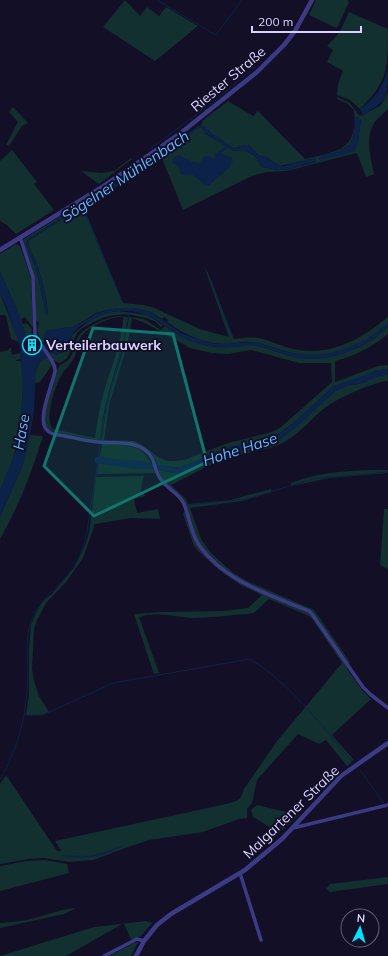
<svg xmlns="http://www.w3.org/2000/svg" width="388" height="956" viewBox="0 0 388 956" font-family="Mulish,sans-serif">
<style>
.green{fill:#12302f;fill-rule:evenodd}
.water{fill:#0c2248}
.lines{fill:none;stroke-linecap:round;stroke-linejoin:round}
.stream{stroke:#0c2248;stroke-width:1}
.river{stroke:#0c2248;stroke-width:7}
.minor{stroke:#3d3a85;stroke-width:3.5}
.tertiary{stroke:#3d3a85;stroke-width:4.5}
.marked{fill:#0f766e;fill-opacity:0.2;stroke:#0f766e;stroke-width:3;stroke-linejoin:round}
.labels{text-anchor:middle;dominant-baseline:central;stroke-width:4;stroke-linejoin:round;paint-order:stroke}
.street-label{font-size:14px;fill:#d9d4ff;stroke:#130f26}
.poi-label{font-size:14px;font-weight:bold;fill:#d9d4ff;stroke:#130f26;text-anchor:start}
.water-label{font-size:15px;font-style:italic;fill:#62b6ff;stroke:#130f26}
</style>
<rect width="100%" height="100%" fill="#130f26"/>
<g class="green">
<polygon points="125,0 140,16 147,7 159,16 166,7 198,26 155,61 103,27"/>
<polygon points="316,0 348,0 349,2 338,26 336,28 309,15"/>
<path d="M349,12L388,29C388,70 388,81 360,109L350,100L337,95L338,84L343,71L327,62L333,50L327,46L339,33Z"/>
<path d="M388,92V109C383,114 376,119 373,125C365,141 371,158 374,174L366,177L357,153L352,154L287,171L266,172L252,176L183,210L161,156L84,208L123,303L143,305L152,307L200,329L229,337L204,266L208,273L234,339C242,338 251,337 259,338C269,340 279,345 289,348C327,358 359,341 388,317V323C382,328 376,333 369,338C349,351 320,359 296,354C280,351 266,343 249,342C242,341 235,344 228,344C204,344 186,336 167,322L168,320L164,317L162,319L151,312L134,308L107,310L96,313L73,327L62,328L44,338L46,341L42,343L37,330L39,323L36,320L35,278L23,241L24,239L78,205L79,206L28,239L26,242L37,273L46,315H48C47,298 42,278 36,262C34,256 28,248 28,241L132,175L198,128H202L206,134L234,151L243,150L250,153L255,156L262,167L278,170H286L316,162L315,158L280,166L266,157L258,155L252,148L248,145H244L235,148C222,144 210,133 201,124L203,122L202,121L228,101L253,116L258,111L305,159C338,151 358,150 354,110L348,104L337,99V97L350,103L359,115L361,116L381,105ZM355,117L361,120L358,141L322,160L351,144L354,132Z"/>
<polygon points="13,107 28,123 22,126 9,146 6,145 18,122 9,112"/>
<polygon points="12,150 37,182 34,184 54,210 16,234 7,225 0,221 0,161"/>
<polygon points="131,158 132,159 99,184 81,171 102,173 114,171"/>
<polygon points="16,244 20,246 31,277 33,328 25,317 21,319 23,324 27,323 32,329 31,337 34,338 31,340 30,339 29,339 29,341 27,342 25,334 16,307 0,272 0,254"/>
<polygon points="0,293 19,342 11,339 6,316 4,315 0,315"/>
<path d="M119,311L148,315L163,325L161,327C158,325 157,322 154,321C133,312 110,312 90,324C86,326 82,328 79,331C70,340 74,359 59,363L53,360L49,355L54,352L62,353L70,342L72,335L90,320L105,313Z"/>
<path d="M117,316L128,317C123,344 115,369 108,395C104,410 101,425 100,441L51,431C48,429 46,427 45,424C42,414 52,377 58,368C61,363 67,363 70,358C75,350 74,340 81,333C91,324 104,319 117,316ZM117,317H123C122,345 110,369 103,395C99,409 97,424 95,438L53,429C44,419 55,386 61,376C64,370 70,365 74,358C78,351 77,339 84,333C93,325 105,320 117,317Z"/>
<path d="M129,317L144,319L161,330L165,326C185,340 205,349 230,347C238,347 246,345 254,345C268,347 281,355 295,357C328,363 364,350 388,327V334C372,347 355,356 335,361V382L378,366L388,365V369L375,371L366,376L334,386L297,420L282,432L274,437L219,451L182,467C173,469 166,465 157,465C152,441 120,443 101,441L109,397L122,355ZM132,318L145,323L190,348L212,353L228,354L251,350L299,363H331L332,382L281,427L272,432L228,443L184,460L176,461H167L158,457L142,445L134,441L104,440L109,405L128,342Z"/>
<path d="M9,348H11L12,355L20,353L21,359L16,360V361H21C24,375 23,390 22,404C20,436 15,461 0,490V352L9,350Z"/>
<path d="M47,356L52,365L40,382L35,383C34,370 37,363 47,356Z"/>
<path d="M388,374V381C376,381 336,399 326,407C314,416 305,428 292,437C275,450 258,450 238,455C214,461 192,475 171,485L186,499L188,504L230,500L271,489L272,492L242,501L190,508L201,539L211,553L232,572L247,581L314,610L350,662L347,669L363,691L371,699L332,735L354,760L347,766L326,740L319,744L298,734L257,780L252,803L247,809V818L239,819L203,832L149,840L134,845L93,860L69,862L44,858L28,859L0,864V784L6,775L57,851H61L55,841L226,804C238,801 240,801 244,789L277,741L342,663L313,620L309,616L269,599L254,613L248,614C229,615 210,618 192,618C173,617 158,611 139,617L159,673L154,674L134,614L163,612L223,611L248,608L262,595L239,584L219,570L198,551L194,546L183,514L186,508L162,480L158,469L172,473H180L222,455L272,443L294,429L335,391L349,385L359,384L376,377Z"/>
<path d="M30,435L43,436C32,472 19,506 0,539V517L23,464Z"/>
<path d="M102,444C130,446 145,442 155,473L97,474Z"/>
<path d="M388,470V473L330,478L291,486V483C321,471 355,470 388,470Z"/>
<polygon points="144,476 142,482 141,491 146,496 134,499 137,513 158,509 160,519 131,518 95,524 83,558 66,582 46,603 37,620 34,629 32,669 34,681 39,696 49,712 40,715 26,715 29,694 29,649 31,625 36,613 43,601 52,594 74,568 85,546 89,533 96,477"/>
<polygon points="384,509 388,509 388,569 380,565"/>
<polygon points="257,805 299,815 279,833 253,817 251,810"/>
<polygon points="45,860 67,864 69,873 0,891 0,866 26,861"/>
<polygon points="388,877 388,884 330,892 326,889 330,884"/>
<path d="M76,908L64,914L0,928V923C12,922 24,921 35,918C49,914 62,909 76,908Z"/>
<polygon points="146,921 152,923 141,936 131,940 124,923 66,956 0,956 94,927"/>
<polygon points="138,942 131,956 109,956 134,943"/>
</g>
<g class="water">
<path d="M388,67C388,98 388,100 363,115L360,109C378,95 382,90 388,67Z"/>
<polygon points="355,117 358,117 361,120 358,141 355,151 322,160 319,160 319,158 321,156 337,152 350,145 354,132"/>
<path d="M199,125H202L213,134L232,147L237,148L244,145H248L252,148L258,155L266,157L278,165L284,166L313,158H316L317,161L286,170H278L262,167L255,156L250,153L243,150L234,151L227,148L222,152L224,155L231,157L233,160C228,173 217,176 209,186L205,185L193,175H185L181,174L178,166L172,162L174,157L179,155L193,162L200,163L204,156H209L214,159L215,154L226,147L204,132L202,128H198L132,175L28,241C28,248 34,256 36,262C42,279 47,298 48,315H46L37,273L26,245L28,239L131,173Z"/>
<path d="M0,272C9,291 18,311 25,331C26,337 25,345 31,349L35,348L46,341L43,335L47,330L73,327L96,314L107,310L116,308H134L151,312L181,333L203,341L217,344L256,342L287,352L308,355L327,354L347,348L369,338L388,323V327C363,350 327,364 293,357C280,354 269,347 256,346C247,345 240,347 232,347C217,348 203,346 190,341C175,334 163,323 149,316C141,312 128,310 119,311C107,311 78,324 72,335C71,337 71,339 71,341C68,347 62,354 56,355L53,353L41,361L36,368L34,411L28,447L23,464L0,517V490L18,446L20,430L23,389L20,353L21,350L7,308L0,293Z"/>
<polygon points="383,369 388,369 388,374 376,377 364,383 349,385 335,391 294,429 279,440 272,443 222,455 180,473 172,473 158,469 134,469 131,468 125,464 127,460 134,460 150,463 154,465 162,465 177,469 229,447 274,437 282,432 297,420 334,386"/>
<path d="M126,845C101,856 90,860 63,856L61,855L90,856Z"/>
</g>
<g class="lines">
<g class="stream">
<polyline points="157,0 216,35 242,0"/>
<polyline points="358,118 362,113"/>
<polyline points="150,149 213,102 256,66"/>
<polyline points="83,209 122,301"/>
<polyline points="211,281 232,336"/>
<path d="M100,441C106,397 123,356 129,312"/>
<polyline points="189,505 247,499 312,479 388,472"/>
<path d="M24,715H43L113,683L250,659C291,684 321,725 352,761"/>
<polyline points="360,770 384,804"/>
<path d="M0,779C19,748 27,712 28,675C28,660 26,644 29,629C35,601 58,590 73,568C87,547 87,529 91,505C94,485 98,465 100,445"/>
</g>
<polyline class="river" points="98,460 133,465"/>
<g class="minor">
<path d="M20,237L33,277L35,334C39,345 56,361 55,371C53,383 37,418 46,429C50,435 58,435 65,436C76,438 87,441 98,442C113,444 131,440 145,450C157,459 153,471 162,481C168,489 178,493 183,502C190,516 190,532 199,545C224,581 270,595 309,611L312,614L363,687L370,694L388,708"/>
<polyline points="293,828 388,805"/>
<polyline points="240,873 261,940"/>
<polyline points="104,956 137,939 144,941"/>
</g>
<g class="tertiary">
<polyline points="0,250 99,189 149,155 182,132 257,72 284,45 295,31 312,0"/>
<polyline points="136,956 144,941 157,925 171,914 245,870 282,839 341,776 388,743"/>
</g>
</g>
<path class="marked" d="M93,328L173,334L207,462L94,516L44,466Z"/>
<defs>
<g id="building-ring" transform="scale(1)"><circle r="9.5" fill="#130f26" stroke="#00e5ff" stroke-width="1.5"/><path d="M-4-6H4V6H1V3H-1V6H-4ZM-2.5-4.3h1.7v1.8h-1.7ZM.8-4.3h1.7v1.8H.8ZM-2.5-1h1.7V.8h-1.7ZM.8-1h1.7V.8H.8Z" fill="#00e5ff"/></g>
</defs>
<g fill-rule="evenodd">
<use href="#building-ring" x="32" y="345"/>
</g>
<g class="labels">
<g class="street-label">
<text transform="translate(228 79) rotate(-40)">Riester Straße</text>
<text transform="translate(291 812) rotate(-44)">Malgartener Straße</text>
</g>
<g class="poi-label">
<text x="46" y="345">Verteilerbauwerk</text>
</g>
<g class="water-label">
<text transform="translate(125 176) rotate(-34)">Sögelner Mühlenbach</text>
<text transform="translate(21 432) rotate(-80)">Hase</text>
<text transform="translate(240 449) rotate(-18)">Hohe Hase</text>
</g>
</g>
<g transform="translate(360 928) rotate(5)"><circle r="19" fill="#130f26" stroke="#625e7d"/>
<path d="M0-3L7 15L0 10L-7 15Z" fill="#00e5ff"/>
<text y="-6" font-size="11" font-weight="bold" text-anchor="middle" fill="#d9d4ff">N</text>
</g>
<path d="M252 26v6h109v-6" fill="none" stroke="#d9d4ff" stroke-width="2"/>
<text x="258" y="26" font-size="12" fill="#d9d4ff" stroke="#130f26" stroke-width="3" paint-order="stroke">200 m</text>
</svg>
